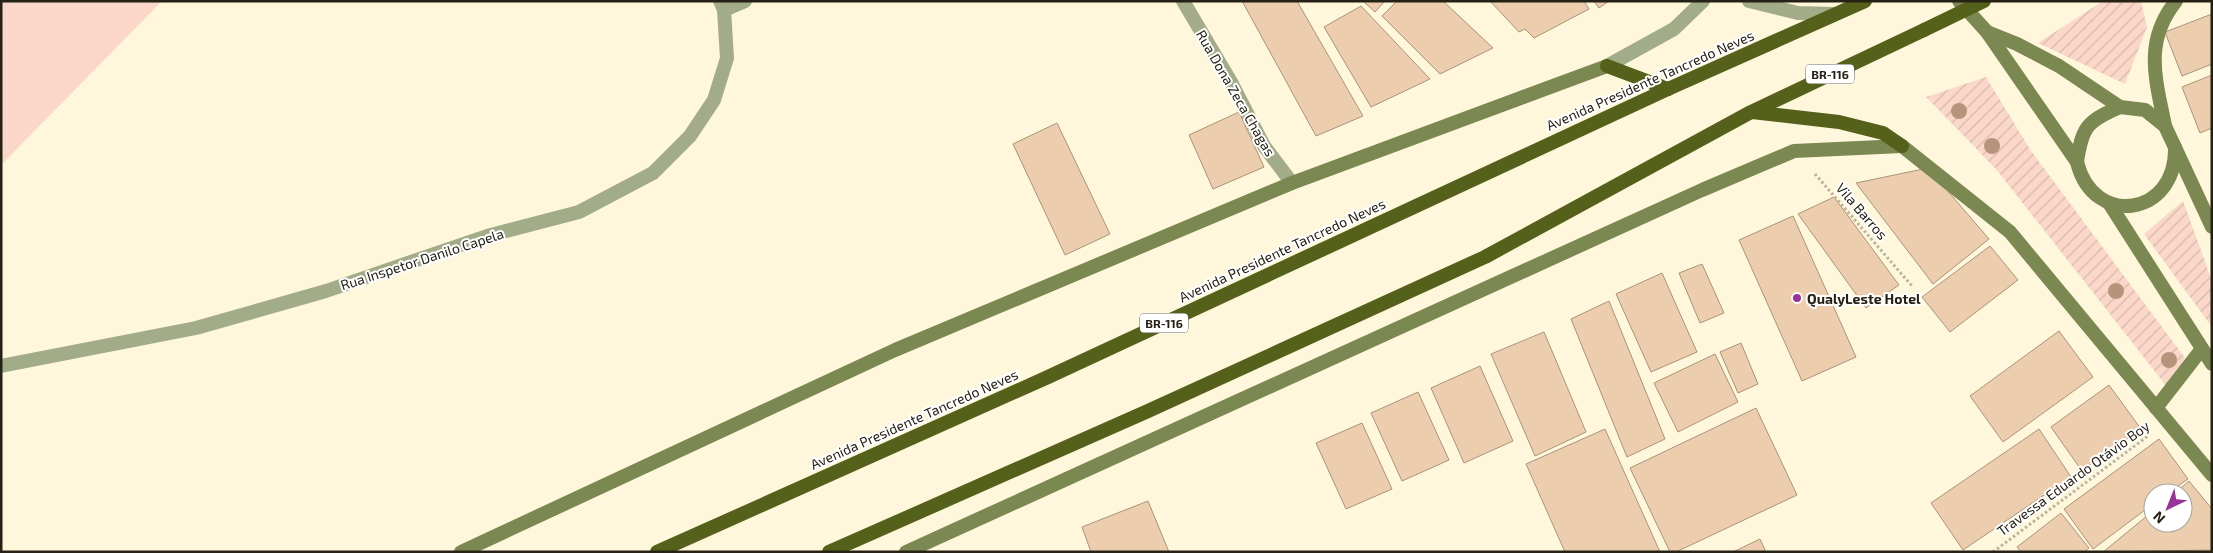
<svg xmlns="http://www.w3.org/2000/svg" width="2213" height="553" viewBox="0 0 2213 553" font-family="'Exo 2',sans-serif">
<style>
.garden{fill:url(#garden-furrows)}
.pitch{fill:#fad7c9}
.building{fill:#ecceae;stroke:#ab937b}
.lines{fill:none;stroke-linecap:round;stroke-linejoin:round}
.path{stroke:#bab39d;stroke-width:3;stroke-dasharray:2.5 2.5;stroke-linecap:butt}
.minor{stroke:#a3ac88;stroke-width:14}
.secondary{stroke:#7c8851;stroke-width:14}
.trunk{stroke:#55611a;stroke-width:14}
.trunk-bridge{stroke:#55611a;stroke-width:14}
.tree{fill:#b6947b}
.poi-dot{fill:#983398;stroke:#fff;stroke-width:2}
.labels{text-anchor:middle;dominant-baseline:central;stroke-width:4;stroke-linejoin:round;paint-order:stroke}
.shield{fill:#fff;stroke:#66645b;stroke-width:1}
.shield-label{font-size:12px;font-weight:bold;fill:#252115}
.street-label{font-size:14px;fill:#252115;stroke:#fff}
.poi-label{font-size:14px;font-weight:bold;fill:#252115;stroke:#fff;text-anchor:start}
</style>
<defs>
<pattern id="garden-furrows" width="10" height="10" patternUnits="userSpaceOnUse" patternTransform="scale(1.25)"><rect width="10" height="10" fill="#fad7c9"/><path d="M-1 1l2-2M0 10L10 0M9 11l2-2" fill="none" stroke="#d6b8ac"/></pattern>
</defs>
<rect width="100%" height="100%" fill="#fff7dc"/>
<g class="garden">
<polygon points="2103,1 2141,1 2147,27 2125,84 2038,43"/>
<polygon points="1986,77 2031,151 2185,358 2168,388 1996,169 1926,97"/>
<polygon points="2183,201 2212,281 2212,327 2144,234"/>
</g>
<polygon class="pitch" points="1,1 162,1 1,165"/>
<g class="building">
<polygon points="1242,1 1297,1 1363,116 1316,136"/>
<polygon points="1363,1 1385,1 1375,12"/>
<polygon points="1397,1 1443,1 1493,48 1440,74 1382,16"/>
<polygon points="1490,1 1584,1 1589,9 1534,38 1525,29 1519,32"/>
<polygon points="1594,1 1609,1 1599,8"/>
<polygon points="1361,6 1430,79 1371,107 1324,27"/>
<polygon points="2212,14 2212,64 2182,76 2165,32"/>
<polygon points="2212,75 2212,128 2200,133 2182,87"/>
<polygon points="1239,112 1264,167 1213,189 1189,135"/>
<polygon points="1057,123 1110,234 1065,255 1013,144"/>
<polygon points="1928,168 1989,239 1933,284 1856,183"/>
<polygon points="1834,197 1899,285 1866,308 1798,214"/>
<polygon points="1793,216 1856,357 1802,381 1739,240"/>
<polygon points="1990,246 2018,280 1950,332 1922,297"/>
<polygon points="1702,264 1724,313 1700,323 1679,273"/>
<polygon points="1662,273 1697,352 1651,372 1616,294"/>
<polygon points="1609,301 1665,439 1627,457 1571,319"/>
<polygon points="2059,331 2093,377 2003,442 1970,396"/>
<polygon points="1544,332 1586,432 1535,456 1491,354"/>
<polygon points="1741,343 1758,384 1738,393 1720,352"/>
<polygon points="1715,354 1738,402 1678,432 1654,383"/>
<polygon points="1480,366 1513,441 1464,463 1431,388"/>
<polygon points="2109,385 2141,429 2082,471 2051,427"/>
<polygon points="1418,392 1449,460 1402,481 1371,413"/>
<polygon points="1756,408 1797,495 1676,552 1670,552 1630,468"/>
<polygon points="1362,423 1392,489 1346,509 1316,443"/>
<polygon points="1605,429 1660,552 1565,552 1526,464"/>
<polygon points="2039,429 2071,477 1963,550 1931,503"/>
<polygon points="2159,439 2188,479 2168,493 2153,493 2153,504 2093,549 2064,509"/>
<polygon points="2189,481 2212,509 2212,550 2103,552 2153,511 2153,523 2183,523 2183,493 2175,493"/>
<polygon points="1148,501 1169,552 1091,552 1082,527"/>
<polygon points="2061,513 2089,548 2084,552 2021,552 2017,547"/>
<polygon points="1760,539 1766,552 1733,552"/>
</g>
<g class="lines">
<g class="path">
<polyline points="1815,174 1912,286"/>
<polyline points="1993,552 2148,436"/>
</g>
<g class="minor">
<polyline points="1183,1 1231,82 1264,146 1292,183"/>
<polyline points="1749,1 1798,13 1833,14"/>
<polyline points="724,10 745,1"/>
<polyline points="1607,66 1674,29 1703,1"/>
<polyline points="1,366 196,328 326,291 487,236 579,212 653,173 690,136 714,100 727,58 724,10 720,1"/>
</g>
<g class="secondary">
<path d="M1959,1L1987,32L2077,162C2093,228 2177,217 2175,147"/>
<polyline points="1987,32 2017,44 2059,66 2120,107 2145,110 2165,126 2212,227"/>
<path d="M2165,126C2156,80 2143,42 2176,1"/>
<path d="M2077,162C2082,127 2087,121 2120,107"/>
<polyline points="2109,203 2212,364"/>
<polyline points="2156,408 2201,350"/>
<polyline points="461,552 895,350 1292,183 1607,66"/>
<polyline points="906,552 1702,190 1794,151 1902,146 2010,232 2212,475"/>
</g>
<g class="trunk">
<polyline points="1607,66 1668,89"/>
<polyline points="1752,112 1839,122 1883,133 1902,146"/>
<polyline points="657,552 1048,377 1668,89 1865,1"/>
<polyline points="829,552 1148,411 1485,257 1751,112 1924,30"/>
</g>
<polyline class="trunk-bridge" points="1924,30 1984,1"/>
</g>
<g class="tree">
<circle cx="1959" cy="111" r="8"/>
<circle cx="1992" cy="146" r="8"/>
<circle cx="2116" cy="291" r="8"/>
<circle cx="2169" cy="360" r="8"/>
</g>
<circle class="poi-dot" cx="1797" cy="298" r="5"/>
<g class="labels">
<g class="shield">
<rect x="1806" y="64.5" width="48" height="19" rx="4"/>
<rect x="1140" y="313.5" width="48" height="19" rx="4"/>
</g>
<g class="shield-label">
<text x="1830" y="74">BR-116</text>
<text x="1164" y="323">BR-116</text>
</g>
<g class="street-label">
<text transform="translate(1650 80) rotate(-24)">Avenida Presidente Tancredo Neves</text>
<text transform="translate(1236 93) rotate(60)">Rua Dona Zeca Chagas</text>
<text transform="translate(1862 211) rotate(49)">Vila Barros</text>
<text transform="translate(1282 250) rotate(-25)">Avenida Presidente Tancredo Neves</text>
<text transform="translate(422 259) rotate(-18)">Rua Inspetor Danilo Capela</text>
<text transform="translate(914 419) rotate(-24)">Avenida Presidente Tancredo Neves</text>
<text transform="translate(2073 478) rotate(-36)">Travessa Eduardo Otávio Boy</text>
</g>
<g class="poi-label">
<text x="1807" y="298">QualyLeste Hotel</text>
</g>
</g>
<rect width="2213" height="553" fill="none" stroke="#252115" stroke-width="5"/>
<g transform="translate(2168 508) rotate(223)"><circle r="24" fill="#ffffff" stroke="#a8a6a1"/>
<path d="M0-4L9 19L0 12L-9 19Z" fill="#983398"/>
<text y="-8" font-size="14" font-weight="bold" text-anchor="middle" fill="#252115">N</text>
</g>
</svg>
